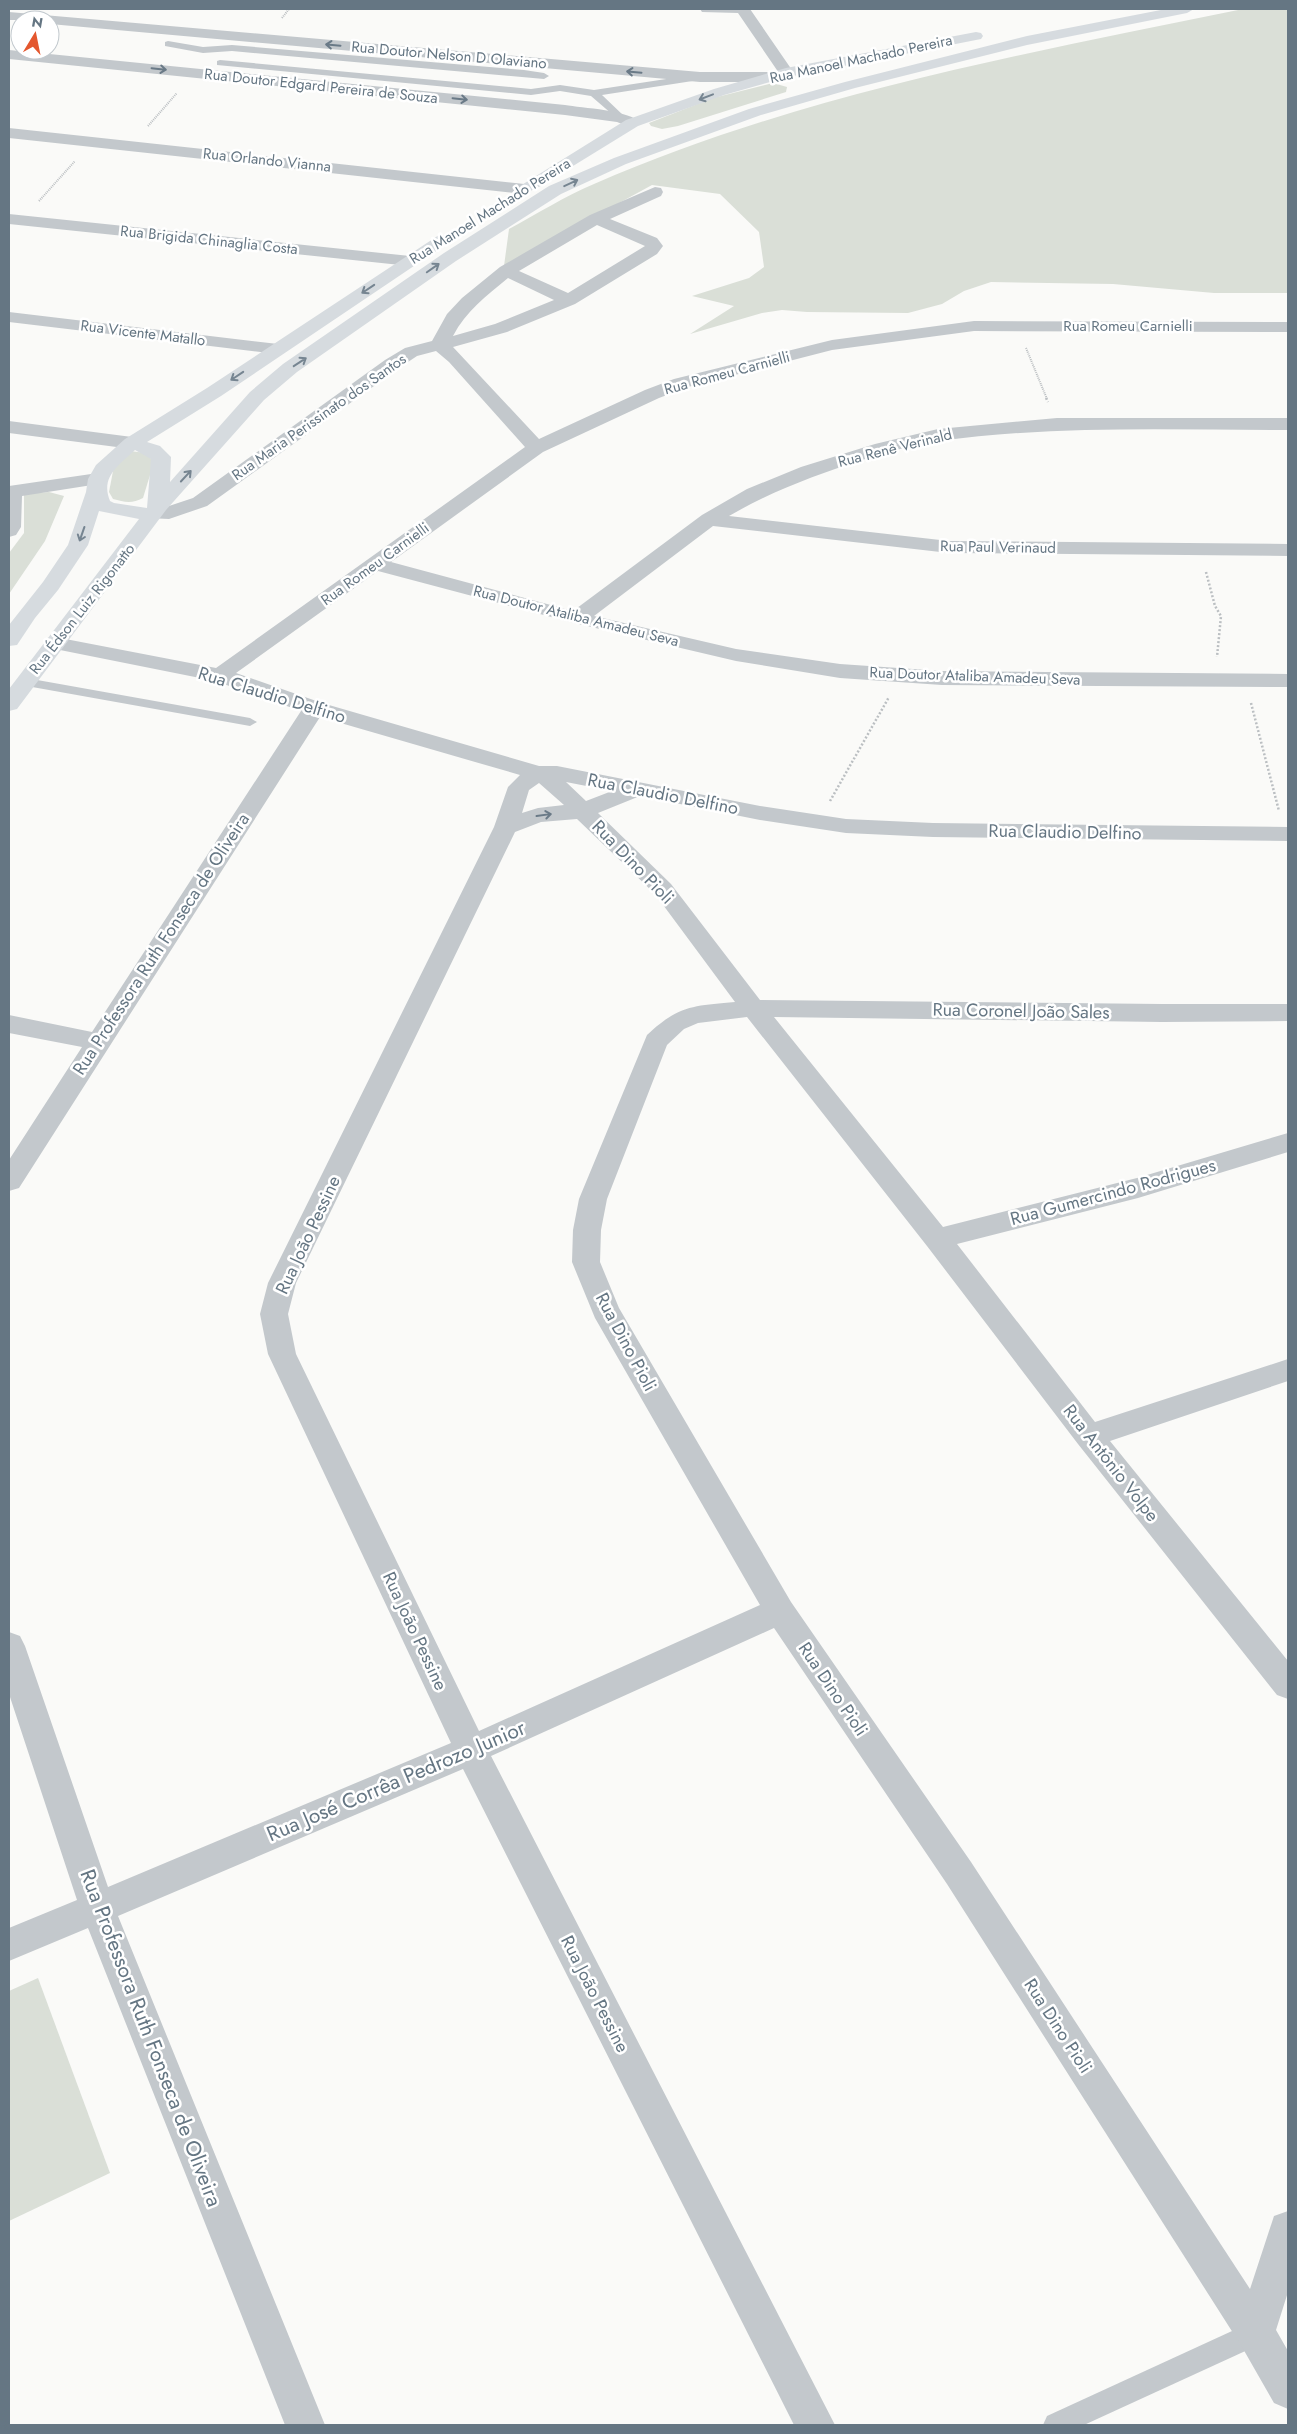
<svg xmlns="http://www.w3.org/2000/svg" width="1297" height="2434" viewBox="0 0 1297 2434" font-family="Jost,sans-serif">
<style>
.green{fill:#dadfd7}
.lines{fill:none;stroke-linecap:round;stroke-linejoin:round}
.path-far1{stroke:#bbbfc2;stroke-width:2;stroke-dasharray:1 1;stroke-linecap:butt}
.path{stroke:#bbbfc2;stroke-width:2.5;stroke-dasharray:2 2;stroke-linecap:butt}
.service{fill:#c3c8cc;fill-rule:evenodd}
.minor{fill:#c3c8cc;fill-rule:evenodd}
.primary{fill:#d6dbdf;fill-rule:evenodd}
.oneway{stroke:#6a7a87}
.oneway2{stroke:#768591}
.labels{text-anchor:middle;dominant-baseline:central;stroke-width:5;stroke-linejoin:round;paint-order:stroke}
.far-street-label{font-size:15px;fill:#657683;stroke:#fff}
.street-label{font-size:18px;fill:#657683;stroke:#fff}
.near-street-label{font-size:21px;fill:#657683;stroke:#fff}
</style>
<rect width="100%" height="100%" fill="#fafaf8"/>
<g class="green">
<path d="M1243,9H1288V293H1214L1113,284L991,282L964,291L942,304L908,313L807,312L782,310L762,313L690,334L734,306L692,296L749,278L764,267L759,232L720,194L652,185L504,266L509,229C537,214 565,196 594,184C800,94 1024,54 1243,9Z"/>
<polygon points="773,83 787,87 786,92 678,126 662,129 651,126 649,123 713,98"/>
<path d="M130,451L146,453L154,462L143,498C132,504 124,502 113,499L109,492L114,466Z"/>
<polygon points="49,492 64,496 45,541 9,594 9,553 24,533 24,494"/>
<polygon points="38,1978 110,2173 9,2221 9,1991"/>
</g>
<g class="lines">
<g class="path-far1">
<polyline points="282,18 289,9"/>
<polyline points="148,126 177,93"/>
<polyline points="39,201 75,161"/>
<polyline points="1026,348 1047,399"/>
</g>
<g class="path">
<polyline points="1046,398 1048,402"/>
<polyline points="1206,572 1215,606 1221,616 1217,657"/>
<polyline points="1251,703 1279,811"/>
<polyline points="830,801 889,697"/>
</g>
<g class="service">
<polygon points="168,41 203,47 232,45 524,70 544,73 549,76 544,79 232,51 203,53 165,46 165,42"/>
<polygon points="220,60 531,89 560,85 594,90 699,74 704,77 699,80 602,95 624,116 625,118 620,121 591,96 560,91 531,95 217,65 217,61"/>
<polygon points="26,678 250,718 257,722 250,726 21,685 19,682"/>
<polygon points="1256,2320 1265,2324 1269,2333 1265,2342 1084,2425 1043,2425 1047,2416"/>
</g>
<g class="minor">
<polygon points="700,9 750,9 794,73 791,76 781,76 738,13 702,12"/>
<polygon points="9,12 700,72 770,72 778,77 770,82 700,82 50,24 50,20 9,20"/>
<path d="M9,50L565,105C581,108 631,110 640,123L632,128L617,122L565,115L9,59Z"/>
<polygon points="9,128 524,184 530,185 532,189 530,193 524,194 9,138"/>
<path d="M655,187L661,188L663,192L661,196L610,219L657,238L663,246L657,254L575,304L507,332L453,347L539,439L645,390L674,379L832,340L974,321L1288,322V332L974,331L832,350L688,387L659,398L543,452L391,562L573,611L702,515L747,489L801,467L875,444L938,429L1057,418H1288V430C1172,430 1055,425 939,441C913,444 887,453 862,460C816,475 772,491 729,516L949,541L1288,544V556L949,553L713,526L594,616L736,649L840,664L942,671L1288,674V687L942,685L840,678L736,661L570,622L378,571L236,673L322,703L539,766H557L760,806L846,819L933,823L1288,827V841L933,837L846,833L760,820L640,796L598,813L671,884L760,1000L1162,1004H1288V1021L1162,1022L774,1017L943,1227L1137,1178L1288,1133V1152L1138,1198L957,1244L1095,1422L1288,1359V1381L1110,1441L1288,1661V1699L1277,1695L1078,1444L927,1246L747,1017L698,1023L684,1029L667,1045L607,1199L601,1230L600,1262L619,1308L791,1602L971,1862L1250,2289L1274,2216L1288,2211V2292L1276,2330L1288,2351V2409L1274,2403L1242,2347L947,1884L774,1628L491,1756L835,2425H794L463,1769L118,1916L325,2425H285L88,1928L9,1961V1928L77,1900L9,1694V1632L20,1636L25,1646L108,1887L451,1743L268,1354L260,1314L268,1283L494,827L508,787L520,775L320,717L19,1188L9,1191V1160L82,1047L9,1033V1015L92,1032L301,711L215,681L55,649L47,648L44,643L47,638L55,637L216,668L525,447L449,362L436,351L417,356L399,368L207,506L169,519L148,518L145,514L148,510L166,507L193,498L385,360L405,348L432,341L447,314L462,298L500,267L590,215ZM597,225L645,246L568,293L519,271ZM508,278L554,300L495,324L453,336C466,311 486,296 508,278ZM566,782L612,791L586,801ZM539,783L564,805L538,808L522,813L529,790ZM577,819L655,894L735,1002C693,1006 679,1005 647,1035L579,1199L573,1230L572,1262L595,1318L760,1605L479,1731L296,1354L288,1314L296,1283L515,832L541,822Z"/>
<polygon points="9,214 410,256 416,257 419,261 416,265 410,266 9,224"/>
<polygon points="9,312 278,344 284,345 287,349 284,353 278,354 9,322"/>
<polygon points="9,421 132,437 139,439 142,443 139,447 132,449 9,433"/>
<polygon points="98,473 105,475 108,479 105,483 22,496 21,527 16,535 9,537 9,486"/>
</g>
<g class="primary">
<path d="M1166,9H1194L1187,13L1027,45L855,88L761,115L626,164L561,194L456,261L297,372L264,400L166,510L17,709L9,711V689L139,519L99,511L88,545L58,590L35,618L17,645L9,646V625L43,582L68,545L86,492L88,479L96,465L125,439L207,388L439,235H451L454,239L221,396L147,442L160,446L171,457L170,482L250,392L283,364L444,253L549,186L614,158L749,109L845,82L1027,36ZM135,450L151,459L147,508L114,503L110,501C100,477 119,465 135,450Z"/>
<polygon points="976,32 981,33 983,36 981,39 788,77 724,95 638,126 534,190 522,190 520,186 626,120 714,89 786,68"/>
</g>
</g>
<defs><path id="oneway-shaft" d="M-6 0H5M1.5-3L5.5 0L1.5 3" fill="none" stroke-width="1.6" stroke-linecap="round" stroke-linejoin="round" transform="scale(1.25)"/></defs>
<g class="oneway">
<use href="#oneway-shaft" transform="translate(333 45) rotate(-175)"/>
<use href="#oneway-shaft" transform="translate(159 69) rotate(6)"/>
<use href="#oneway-shaft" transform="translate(634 72) rotate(-175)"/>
<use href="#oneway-shaft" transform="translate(460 99) rotate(6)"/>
<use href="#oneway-shaft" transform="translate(544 815) rotate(-8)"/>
</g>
<g class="oneway2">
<use href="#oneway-shaft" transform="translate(706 97) rotate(159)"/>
<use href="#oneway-shaft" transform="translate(571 183) rotate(-25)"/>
<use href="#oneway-shaft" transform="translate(433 268) rotate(-35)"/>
<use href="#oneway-shaft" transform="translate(368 289) rotate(146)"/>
<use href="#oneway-shaft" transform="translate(300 362) rotate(-33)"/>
<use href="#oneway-shaft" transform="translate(237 376) rotate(146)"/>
<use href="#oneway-shaft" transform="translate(186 476) rotate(-47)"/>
<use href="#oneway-shaft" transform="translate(82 534) rotate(109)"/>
</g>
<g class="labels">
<g class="far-street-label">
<text transform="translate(449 55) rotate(5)">Rua Doutor Nelson D Olaviano</text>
<text transform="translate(861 59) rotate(-12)">Rua Manoel Machado Pereira</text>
<text transform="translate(321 86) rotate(6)">Rua Doutor Edgard Pereira de Souza</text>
<text transform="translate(267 160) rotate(6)">Rua Orlando Vianna</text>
<text transform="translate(490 211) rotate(-32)">Rua Manoel Machado Pereira</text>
<text transform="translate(209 240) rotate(6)">Rua Brigida Chinaglia Costa</text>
<text x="1128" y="326">Rua Romeu Carnielli</text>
<text transform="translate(143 333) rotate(7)">Rua Vicente Matallo</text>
<text transform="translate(727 373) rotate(-15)">Rua Romeu Carnielli</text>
<text transform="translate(319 417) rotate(-35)">Rua Maria Perissinato dos Santos</text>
<text transform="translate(895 448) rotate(-14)">Rua Renê Verinald</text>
<text transform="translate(998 547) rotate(1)">Rua Paul Verinaud</text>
<text transform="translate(375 564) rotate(-36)">Rua Romeu Carnielli</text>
<text transform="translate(82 609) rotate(-52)">Rua Édson Luiz Rigonatto</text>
<text transform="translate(576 616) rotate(14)">Rua Doutor Ataliba Amadeu Seva</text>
<text transform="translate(975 676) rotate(2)">Rua Doutor Ataliba Amadeu Seva</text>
</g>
<g class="street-label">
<text transform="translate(272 695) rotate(17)">Rua Claudio Delfino</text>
<text transform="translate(663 794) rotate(11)">Rua Claudio Delfino</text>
<text transform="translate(1065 832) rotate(1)">Rua Claudio Delfino</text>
<text transform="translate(633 862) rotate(46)">Rua Dino Pioli</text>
<text transform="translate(161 944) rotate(-57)">Rua Professora Ruth Fonseca de Oliveira</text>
<text transform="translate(1021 1011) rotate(1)">Rua Coronel João Sales</text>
<text transform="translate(1113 1192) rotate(-15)">Rua Gumercindo Rodrigues</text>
<text transform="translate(308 1235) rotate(-65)">Rua João Pessine</text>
<text transform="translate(626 1342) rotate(62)">Rua Dino Pioli</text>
<text transform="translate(1111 1463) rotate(52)">Rua Antônio Volpe</text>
<text transform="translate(415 1631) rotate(65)">Rua João Pessine</text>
<text transform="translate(833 1689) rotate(56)">Rua Dino Pioli</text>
<text transform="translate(595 1994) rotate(63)">Rua João Pessine</text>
<text transform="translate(1058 2026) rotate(57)">Rua Dino Pioli</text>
</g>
<g class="near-street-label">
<text transform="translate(396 1781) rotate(-23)">Rua José Corrêa Pedrozo Junior</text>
<text transform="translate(151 2038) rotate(69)">Rua Professora Ruth Fonseca de Oliveira</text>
</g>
</g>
<rect width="1297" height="2434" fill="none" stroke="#657683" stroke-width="20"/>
<g transform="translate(35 35) rotate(10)"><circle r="24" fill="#ffffff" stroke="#c1c8cd"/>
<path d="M0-4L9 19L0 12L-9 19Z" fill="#e4572e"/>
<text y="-8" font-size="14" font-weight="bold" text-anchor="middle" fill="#657683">N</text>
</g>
</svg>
